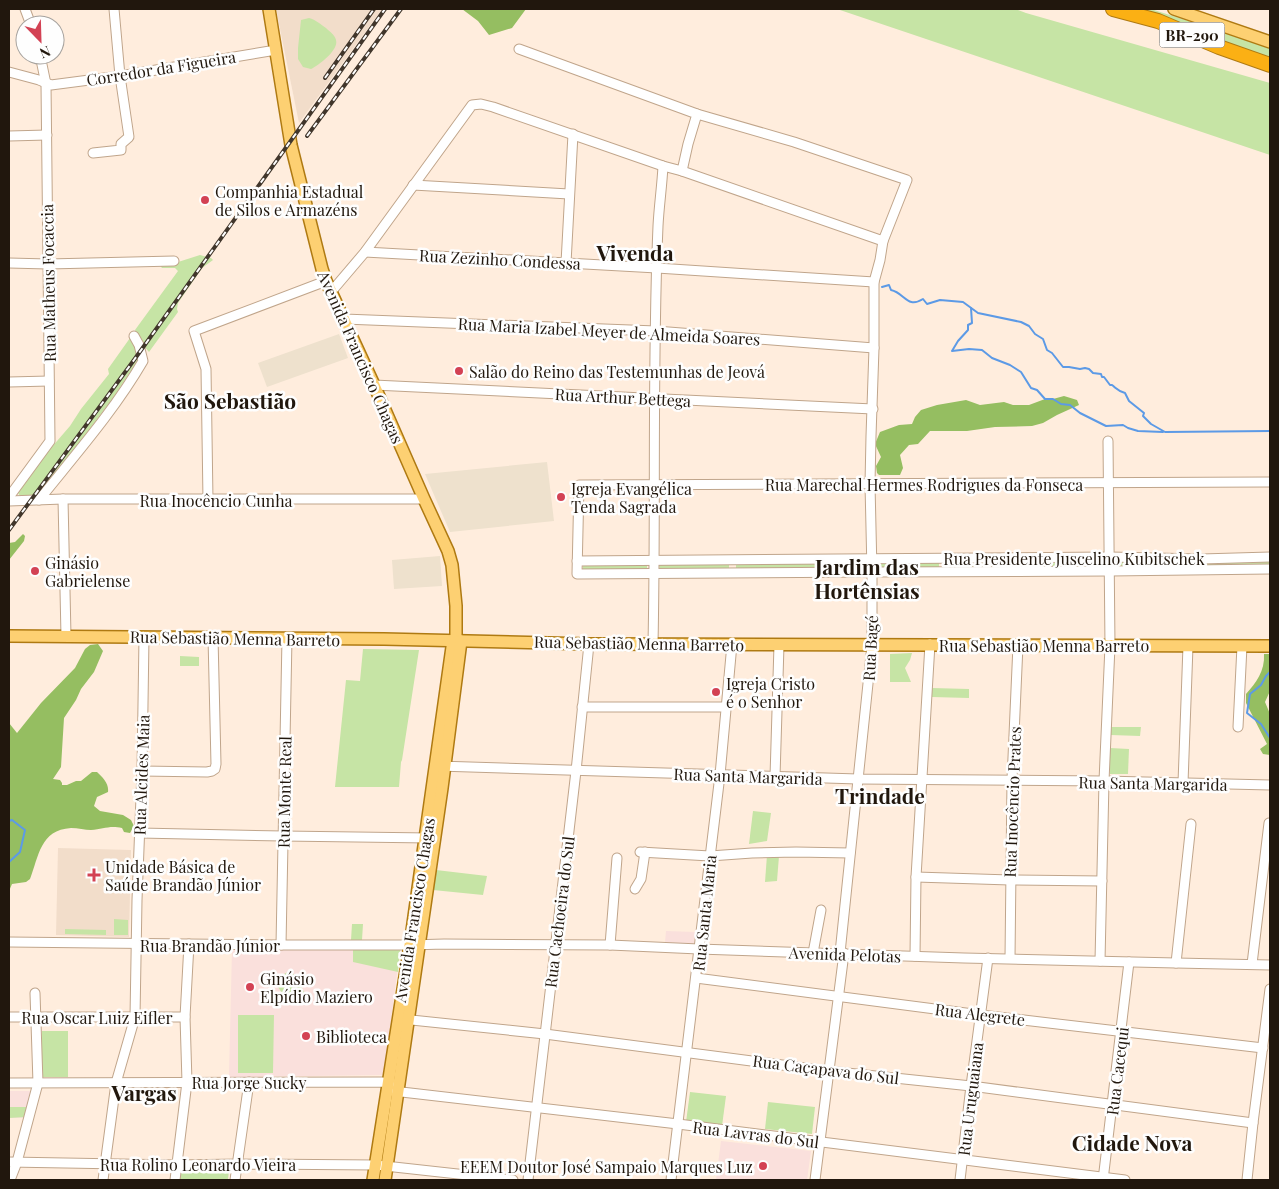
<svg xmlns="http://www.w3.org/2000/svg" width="1279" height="1189" viewBox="0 0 1279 1189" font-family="'Playfair Display',serif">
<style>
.commercial{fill:#eee1cd}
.built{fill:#f2ddca}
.education{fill:#fae0dc}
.green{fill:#c6e4a5}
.forest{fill:#95be61}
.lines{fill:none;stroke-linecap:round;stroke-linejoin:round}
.stream{stroke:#5c9ae6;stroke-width:2}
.minor-casing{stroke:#c0a58b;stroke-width:11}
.major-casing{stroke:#af7a12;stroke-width:14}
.highway-casing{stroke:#af7a12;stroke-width:16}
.minor{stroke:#fff;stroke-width:9}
.major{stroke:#fdd072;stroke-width:11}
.highway{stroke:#fbb014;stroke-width:14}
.rail-casing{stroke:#41362b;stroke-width:4}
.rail{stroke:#fefefe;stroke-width:2;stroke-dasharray:5.5;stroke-linecap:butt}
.poi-dot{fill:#d34254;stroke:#fefefe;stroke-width:2}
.labels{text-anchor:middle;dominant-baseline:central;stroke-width:5;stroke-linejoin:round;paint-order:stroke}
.shield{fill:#fefefe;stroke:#635c55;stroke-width:1}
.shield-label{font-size:15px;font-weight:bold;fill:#21170d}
.street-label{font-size:16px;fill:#21170d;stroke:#fefefe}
.poi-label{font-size:16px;fill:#21170d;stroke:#fefefe;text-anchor:start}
.district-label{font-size:21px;font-weight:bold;fill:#21170d;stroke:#fefefe}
</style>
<rect width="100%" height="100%" fill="#ffeddd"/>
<g class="commercial">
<polygon points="339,334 348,358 267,387 258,363"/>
<polygon points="547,462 554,521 450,532 425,474"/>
<polygon points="440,556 442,586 394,589 392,560"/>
</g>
<g class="built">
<polygon points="276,9 382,9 299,123"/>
<polygon points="58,848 131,850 129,937 56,935"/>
</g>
<g class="education">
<polygon points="666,931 695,932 694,944 665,943"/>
<polygon points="232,950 400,950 384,1075 229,1077"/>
<polygon points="9,1091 34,1091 27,1118 9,1118"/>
<polygon points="721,1141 811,1151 807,1180 716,1180"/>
</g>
<g class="green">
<polygon points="837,9 1015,9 1026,13 1270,83 1270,155"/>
<polygon points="1124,9 1151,9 1270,47 1270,59"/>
<path d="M309,18C316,20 320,24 326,28C329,31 335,35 336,40C339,50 319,65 311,69L303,67L298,59V48L301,20Z"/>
<polygon points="200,255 211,258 213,260 202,268 178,303 177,309 178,312 149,352 142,344 135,330 178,271 175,268 162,268 158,263 175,263"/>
<polygon points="130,338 133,341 140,357 113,398 41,494 24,497 20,496 18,493 51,448 70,426 81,409 109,374 108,369"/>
<polygon points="1270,560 1270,567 1115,568 1115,561"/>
<rect x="1016" y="561" width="90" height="7"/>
<polygon points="865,562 865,569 736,570 736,563"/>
<rect x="880" y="562" width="59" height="7"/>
<polygon points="947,562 1007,562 1007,568 947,569"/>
<polygon points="729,563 729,570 660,571 659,564"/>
<rect x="583" y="564" width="64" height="7"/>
<polygon points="363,649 419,650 402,760 401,762 399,787 335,787 346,680 360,681"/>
<polygon points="912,653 910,660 905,668 911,682 890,682 890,654"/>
<polygon points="180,656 199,657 199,666 180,666"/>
<polygon points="932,688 969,689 969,698 932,697"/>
<polygon points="1111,727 1141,727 1140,736 1111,735"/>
<polygon points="1110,748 1129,749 1128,774 1110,774"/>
<polygon points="753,811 771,813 767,841 749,844"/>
<polygon points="767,855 779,856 777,881 765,882"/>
<polygon points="436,870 487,876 483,895 433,890"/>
<polygon points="114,919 128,920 128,935 114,935"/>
<polygon points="352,924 363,924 362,940 351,940"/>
<polygon points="65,929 106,930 106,935 65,934"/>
<polygon points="353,950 400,950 398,972 353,962"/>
<polygon points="291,970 306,995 289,1005 274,980"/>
<polygon points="238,1015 274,1015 273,1073 238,1073"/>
<rect x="42" y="1031" width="26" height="46"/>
<polygon points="690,1092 726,1096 722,1126 686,1122"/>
<polygon points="768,1102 815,1107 812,1134 765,1129"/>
<polygon points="9,1107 26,1107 26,1117 9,1118"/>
<polygon points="179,1168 229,1170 228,1180 179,1180"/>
</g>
<g class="forest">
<polygon points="462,9 526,9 512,28 489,35 478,21"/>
<polygon points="1064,396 1077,400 1079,405 1057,415 1043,423 1032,426 995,427 967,431 930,431 918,444 909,445 900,455 903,468 900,475 879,475 877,473 876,466 881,457 875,444 880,432 899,425 912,424 915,417 921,410 937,405 966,400 980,405 1004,402 1013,405 1029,405 1045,399 1053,399"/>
<polygon points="23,534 25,536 24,541 9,560 9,543 15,542"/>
<path d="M98,644L103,651L94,672L81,689L76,700L64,718L61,767L53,779L60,780L62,783V785H67L76,781H81L92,772H97C103,778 109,783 108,792L97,797L94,806L100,811L123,815L131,820L134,826L130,833L124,832L122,828C110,825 103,829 91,830C85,830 78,828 71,828C40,830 39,856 30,879L26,882L12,884L9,891V723L17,733L41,703L75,668L85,649L90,645Z"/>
<path d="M1264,654H1270V691L1265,702L1270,714V755L1263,754L1260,749L1267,744L1246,703V694C1256,683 1265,671 1264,654Z"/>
</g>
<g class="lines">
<g class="stream">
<path d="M882,287L889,285L891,290C905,293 907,309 923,299L927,304L940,300L963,302L978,313L1021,322L1029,326L1035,334L1043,339L1047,350L1052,353L1063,367H1069L1080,369L1085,368L1089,369L1093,373L1101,374L1102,377H1104L1110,385H1112C1118,390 1118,391 1125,393L1129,401L1144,413L1143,416L1151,424L1165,432L1270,431"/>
<polyline points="971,308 972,323 968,325 968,330 958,341 952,351 969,349 982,350 992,358 1010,365 1021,372 1031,388 1037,390 1045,399 1053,399 1061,404 1070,405 1080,413 1106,426 1123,425 1128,428 1138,431 1163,432"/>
<polyline points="1270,672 1266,676 1261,685 1250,694 1247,713 1261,724 1270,738"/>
<polyline points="9,821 12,820 25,830 20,852 9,862"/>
</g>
<g class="minor-casing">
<g id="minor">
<polyline points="25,9 31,25"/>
<polyline points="9,72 39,80 51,85 120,76 276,50"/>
<polyline points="9,136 47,135"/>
<polyline points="93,153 121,150 121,144 129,137 120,76 114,9"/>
<polyline points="682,171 883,241 907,180 794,142 697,114"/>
<polyline points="413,185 569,194"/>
<polyline points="365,252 657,268 874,282"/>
<polyline points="9,263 48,264 174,261"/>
<polyline points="566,263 573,134"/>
<polyline points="331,292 365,252 472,105 481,104 493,107 663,166 682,171 688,144 697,114 519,49"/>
<polyline points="344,319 656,331 874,348"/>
<polyline points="9,382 49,381"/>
<polyline points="374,385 873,409"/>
<polyline points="1270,482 579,485 577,574 872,572 1110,571 1270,569"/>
<polyline points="9,497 50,441 46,84 40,55"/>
<polyline points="63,499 66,636"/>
<path d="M39,500C75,455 114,411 143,361L139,345L134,336"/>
<polyline points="208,500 206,369 194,331 326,281"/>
<polyline points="9,501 63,499 424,499"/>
<polyline points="577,561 1110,557 1201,559 1270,557"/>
<path d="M653,644C656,505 652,366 658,226C659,206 662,186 663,166"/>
<polyline points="582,707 726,707"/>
<polyline points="1238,727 1242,646"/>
<polyline points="438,766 858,779 1104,781 1270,785"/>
<polyline points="142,771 207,772 212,771 215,769 216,764 213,637"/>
<polyline points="775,777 779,645"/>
<polyline points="1183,783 1188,646"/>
<polyline points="140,833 283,836 429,838"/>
<polyline points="640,852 710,856 752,853 796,852 850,853"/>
<polyline points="916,877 1010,880 1102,881"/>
<polyline points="635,889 641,879 645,852"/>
<polyline points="9,942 281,945 410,945 444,944 610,945 699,949 964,958 1176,963 1270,965"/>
<polyline points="281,945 287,638"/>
<polyline points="610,945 617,858"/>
<polyline points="813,953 821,910"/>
<polyline points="840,953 872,645 872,572 870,484 871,436 874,348 874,282 880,260 883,241"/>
<polyline points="915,956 916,877 930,644"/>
<polyline points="1010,958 1012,780 1018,645"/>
<polyline points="1100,961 1104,781 1110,646 1108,441"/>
<polyline points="1176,963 1191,824"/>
<polyline points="1252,964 1269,823"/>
<polyline points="696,978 981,1015 1263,1048"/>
<polyline points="9,1017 185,1017"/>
<polyline points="402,1019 545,1034 828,1071 971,1086 1253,1123"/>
<polyline points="9,1083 382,1082 393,1084"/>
<polyline points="393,1091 678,1124 1125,1180"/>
<polyline points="9,1162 177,1165 238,1164 376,1165 513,1180"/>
<polyline points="10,1180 17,1162 38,1083 35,993"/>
<polyline points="103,1180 116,1083 135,1017 137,900 142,771 144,637"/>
<polyline points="175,1180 187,1082 185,1017 189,944"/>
<polyline points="235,1180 249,1082"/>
<polyline points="528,1180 576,771 589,644"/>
<polyline points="671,1180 720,775 732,644"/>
<polyline points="815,1180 844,953"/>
<polyline points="960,1180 971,1086 988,958"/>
<polyline points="1103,1180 1129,962"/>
<polyline points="1247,1180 1253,1123 1270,989"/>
</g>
</g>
<g class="major-casing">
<g id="major">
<polyline points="269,9 291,145 322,269 326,281 374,385 424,499 448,551 452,565 456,606 456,640"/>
<polyline points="1174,9 1270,42"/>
<polyline points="9,636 384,639 589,644 1270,646"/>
<polyline points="373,1180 410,945 453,640"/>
<polyline points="385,1180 442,788 461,641"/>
</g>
</g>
<g class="highway-casing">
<polyline id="highway" points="1113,9 1158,21 1219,47 1270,65"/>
</g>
<use href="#minor" class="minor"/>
<use href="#major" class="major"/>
<use href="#highway" class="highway"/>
<g class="rail-casing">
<g id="rail">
<polyline points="325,78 374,9"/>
<polyline points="307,136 401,9"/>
<polyline points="9,530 134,360 385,9"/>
</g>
</g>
<use href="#rail" class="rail"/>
</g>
<g class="poi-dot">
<circle cx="205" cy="200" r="5"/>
<circle cx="459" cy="371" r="5"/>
<circle cx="561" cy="497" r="5"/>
<circle cx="35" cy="571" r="5"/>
<circle cx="716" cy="692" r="5"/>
<path d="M91.5 867.5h5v5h5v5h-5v5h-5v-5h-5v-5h5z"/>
<circle cx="250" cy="987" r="5"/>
<circle cx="306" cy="1036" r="5"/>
<circle cx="763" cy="1166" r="5"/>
</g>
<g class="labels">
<rect class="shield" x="1159.5" y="22.5" width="65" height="25" rx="4"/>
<g class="shield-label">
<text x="1192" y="35">BR-290</text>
</g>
<g class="street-label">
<text transform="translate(161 68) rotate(-9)">Corredor da Figueira</text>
<text transform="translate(500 259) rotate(3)">Rua Zezinho Condessa</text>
<text transform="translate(48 283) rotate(-91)">Rua Matheus Focaccia</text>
<text transform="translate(609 331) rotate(3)">Rua Maria Izabel Meyer de Almeida Soares</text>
<text transform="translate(361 357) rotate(66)">Avenida Francisco Chagas</text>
<text transform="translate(623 397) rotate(3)">Rua Arthur Bettega</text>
<text x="924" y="484">Rua Marechal Hermes Rodrigues da Fonseca</text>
<text x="216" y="500">Rua Inocêncio Cunha</text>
<text x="1074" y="558">Rua Presidente Juscelino Kubitschek</text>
<text transform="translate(235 638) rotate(1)">Rua Sebastião Menna Barreto</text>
<text transform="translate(639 643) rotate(1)">Rua Sebastião Menna Barreto</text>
<text x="1044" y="645">Rua Sebastião Menna Barreto</text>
<text transform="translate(870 648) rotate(-87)">Rua Bagé</text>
<text transform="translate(141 775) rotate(-88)">Rua Alcides Maia</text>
<text transform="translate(748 776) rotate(2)">Rua Santa Margarida</text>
<text transform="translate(1153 783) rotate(1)">Rua Santa Margarida</text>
<text transform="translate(284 792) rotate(-89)">Rua Monte Real</text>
<text transform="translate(1012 802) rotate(-88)">Rua Inocêncio Prates</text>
<text transform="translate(414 910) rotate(-81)">Avenida Francisco Chagas</text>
<text transform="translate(559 912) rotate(-83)">Rua Cachoeira do Sul</text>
<text transform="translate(704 913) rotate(-84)">Rua Santa Maria</text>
<text x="210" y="945">Rua Brandão Júnior</text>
<text transform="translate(845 954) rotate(2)">Avenida Pelotas</text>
<text transform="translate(980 1014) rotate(7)">Rua Alegrete</text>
<text x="97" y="1017">Rua Oscar Luiz Eifler</text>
<text transform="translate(826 1069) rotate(7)">Rua Caçapava do Sul</text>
<text transform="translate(1117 1071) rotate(-83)">Rua Cacequi</text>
<text x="249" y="1082">Rua Jorge Sucky</text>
<text transform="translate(970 1099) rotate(-83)">Rua Uruguaiana</text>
<text transform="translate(756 1134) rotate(7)">Rua Lavras do Sul</text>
<text x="198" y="1164">Rua Rolino Leonardo Vieira</text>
</g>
<g class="poi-label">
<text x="215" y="191">Companhia Estadual<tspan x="215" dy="18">de Silos e Armazéns</tspan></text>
<text x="469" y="371">Salão do Reino das Testemunhas de Jeová</text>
<text x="571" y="488">Igreja Evangélica<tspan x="571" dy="18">Tenda Sagrada</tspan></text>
<text x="45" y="562">Ginásio<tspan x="45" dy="18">Gabrielense</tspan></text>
<text x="726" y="683">Igreja Cristo<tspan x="726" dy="18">é o Senhor</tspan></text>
<text x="105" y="866">Unidade Básica de<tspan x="105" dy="18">Saúde Brandão Júnior</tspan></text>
<text x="260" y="978">Ginásio<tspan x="260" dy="18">Elpídio Maziero</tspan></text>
<text x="316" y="1036">Biblioteca</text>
<text x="753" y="1166" text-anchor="end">EEEM Doutor José Sampaio Marques Luz</text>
</g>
<g class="district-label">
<text x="635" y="252">Vivenda</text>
<text x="230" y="400">São Sebastião</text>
<text x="867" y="566">Jardim das<tspan x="867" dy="24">Hortênsias</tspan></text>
<text x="880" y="795">Trindade</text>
<text x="144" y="1092">Vargas</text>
<text x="1132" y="1142">Cidade Nova</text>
</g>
</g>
<rect width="1279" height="1189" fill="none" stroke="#21170d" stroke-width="20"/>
<g transform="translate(40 40) rotate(157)"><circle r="24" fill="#fefefe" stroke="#a6a29e"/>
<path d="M0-4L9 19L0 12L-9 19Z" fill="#d34254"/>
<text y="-8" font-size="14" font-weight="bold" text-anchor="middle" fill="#21170d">N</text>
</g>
</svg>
